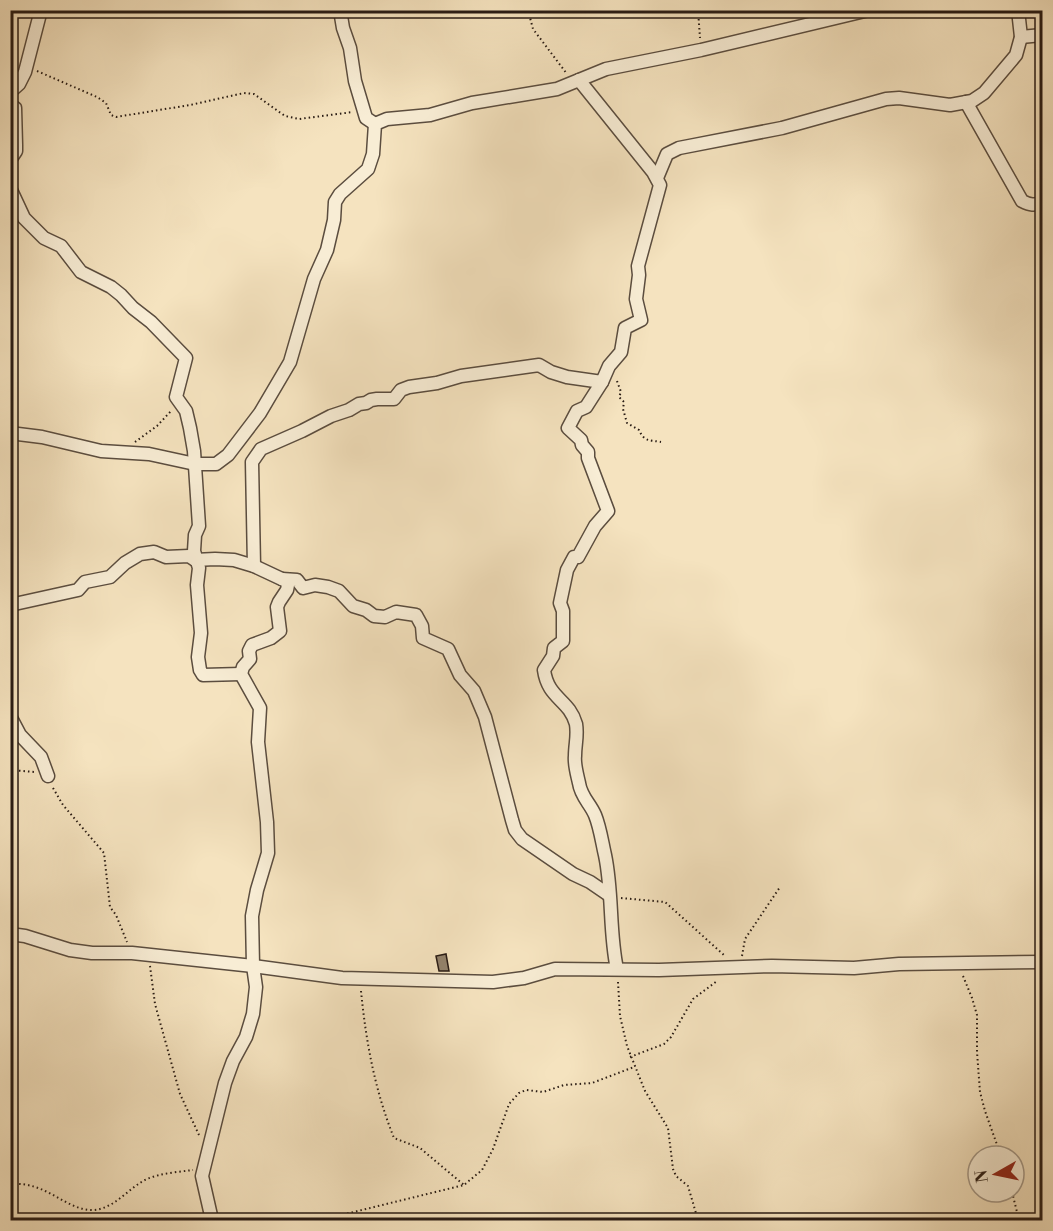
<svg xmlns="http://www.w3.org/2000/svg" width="1053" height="1231" viewBox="0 0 1053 1231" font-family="'Libre Bodoni',serif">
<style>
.building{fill:#93836d;stroke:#281b14;stroke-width:1.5}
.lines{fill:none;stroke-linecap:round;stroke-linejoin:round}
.minor-casing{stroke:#5b4d3f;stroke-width:15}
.path{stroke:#281b14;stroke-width:2;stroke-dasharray:1.5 3;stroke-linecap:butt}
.minor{stroke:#f8edd5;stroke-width:12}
</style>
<rect width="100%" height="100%" fill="#f5e3bf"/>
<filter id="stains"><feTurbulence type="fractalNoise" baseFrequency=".00333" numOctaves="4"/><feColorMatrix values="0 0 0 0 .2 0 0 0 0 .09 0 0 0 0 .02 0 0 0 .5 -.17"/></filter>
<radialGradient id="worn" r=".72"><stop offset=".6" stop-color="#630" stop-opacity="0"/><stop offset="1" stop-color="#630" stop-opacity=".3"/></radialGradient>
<polygon class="building" points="446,954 449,971 439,971 436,956"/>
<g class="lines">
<g class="minor-casing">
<g id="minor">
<polyline points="340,10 343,28 350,48 355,81 366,118 375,124"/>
<polyline points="1021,37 1042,35"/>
<path d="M579,80L653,172L660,185L638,266L639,275L636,299L641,320L625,328L621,352L609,366L602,382L586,407L577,411L568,428L581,440L582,445L588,452V458L608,511L595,526L578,557H574L567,570L560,603L563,611V641L554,648L553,656L544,670C548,699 569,699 576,724C578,736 575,744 575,756C574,764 577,774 579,783C581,797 590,803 595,815C600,827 602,842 605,855C613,893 609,932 617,969"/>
<polyline points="10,92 19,84 25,72 41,10"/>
<path d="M966,102L1022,201C1030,205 1035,206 1042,202"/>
<polyline points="10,105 15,108 16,145 16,151 10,160"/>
<polyline points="657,178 667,154 679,148 782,128 886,99 899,98 950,105 972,101 984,93 1016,55 1021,37 1018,10"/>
<polyline points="10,188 24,218 44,238 61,246 81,272 111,287 121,295 133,308 151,322 186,358 176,397 186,411 190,428 194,451 199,526 195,535 194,551 199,568 197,585 201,633 198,657 200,670 203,675 241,674"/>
<polyline points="10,433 42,437 101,451 149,454 195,464 216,464 228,455 260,413 290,362 314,279 327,250 334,220 335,202 340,194 368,169 373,154 375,124 387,119 430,115 472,103 557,89 606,69 701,50 869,10"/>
<polyline points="254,566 252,462 261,449 302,431 331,416 349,410 359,404 366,403 371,400 377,399 394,399 401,390 409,387 437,383 461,376 539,365 551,372 567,377 602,382"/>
<polyline points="282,579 297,580 303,588 315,585 328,587 339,591 353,606 366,610 374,616 385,617 396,612 416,615 422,626 423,638 448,649 460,675 474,691 485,717 512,820 515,830 522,839 573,874 590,882 609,895"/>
<polyline points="10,605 78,590 85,582 110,577 125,563 140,554 154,552 166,557 189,556 195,560 215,559 234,560 254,566 286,581 288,585 287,590 279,602 277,607 280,631 271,638 252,645 249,651 250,659 243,667 241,674 260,708 258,742 267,822 268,853 257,890 252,916 253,966 256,987 253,1014 246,1037 233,1061 225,1083 202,1176 212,1220"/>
<polyline points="10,716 20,735 41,757 48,776"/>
<polyline points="10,934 25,936 70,950 92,953 132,953 253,966 342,978 493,982 524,978 555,969 659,970 772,966 854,968 899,964 1042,962"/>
</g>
</g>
<g class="path">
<polyline points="528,10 533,29 567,74"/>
<polyline points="698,10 700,38"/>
<polyline points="37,71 97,97 106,103 111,115 116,117 190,105 244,93 254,94 285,116 299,119 353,112"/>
<path d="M617,381L621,392L619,397L624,402L623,409L627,423L639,430C644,442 650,440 661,442"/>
<polyline points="135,442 157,426 171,411"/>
<polyline points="10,770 35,772"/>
<polyline points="53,788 63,805 104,853 110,907 116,915 127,942"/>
<polyline points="621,898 665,902 724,955"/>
<polyline points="742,956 745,939 780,887"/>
<polyline points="150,966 155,1004 180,1094 199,1135"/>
<polyline points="963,976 972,998 977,1015 977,1052 980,1092 985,1111 1001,1156"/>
<polyline points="618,982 620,1016 627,1046 645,1091 668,1128 673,1169 676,1176 688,1186 698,1220"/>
<path d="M361,991C366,1042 375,1091 394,1138L420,1148L464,1185"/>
<polyline points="630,1057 664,1044 671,1037 693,999 717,981"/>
<path d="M10,1184C47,1181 65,1210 92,1210C114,1210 129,1187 147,1179C161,1173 178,1172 193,1170"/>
<polyline points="1012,1192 1019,1220"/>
<polyline points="321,1220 464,1185 482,1170 493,1149 509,1104 519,1093 526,1090 543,1092 564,1085 592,1083 634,1067"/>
</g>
<use href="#minor" class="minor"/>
</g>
<rect width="1053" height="1231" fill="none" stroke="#f5e3bf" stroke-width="36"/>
<rect x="12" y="12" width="1029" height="1207" fill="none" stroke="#281b14" stroke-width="3"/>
<rect x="18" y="18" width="1017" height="1195" fill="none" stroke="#281b14" stroke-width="1.5"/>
<g transform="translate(996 1174) rotate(261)"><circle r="28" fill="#f8edd5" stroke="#a59988" stroke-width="1.5"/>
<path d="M0-4.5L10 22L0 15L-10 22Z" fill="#8f2418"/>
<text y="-9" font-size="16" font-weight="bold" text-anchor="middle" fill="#281b14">N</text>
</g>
<rect width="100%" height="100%" filter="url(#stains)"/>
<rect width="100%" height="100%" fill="url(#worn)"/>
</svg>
